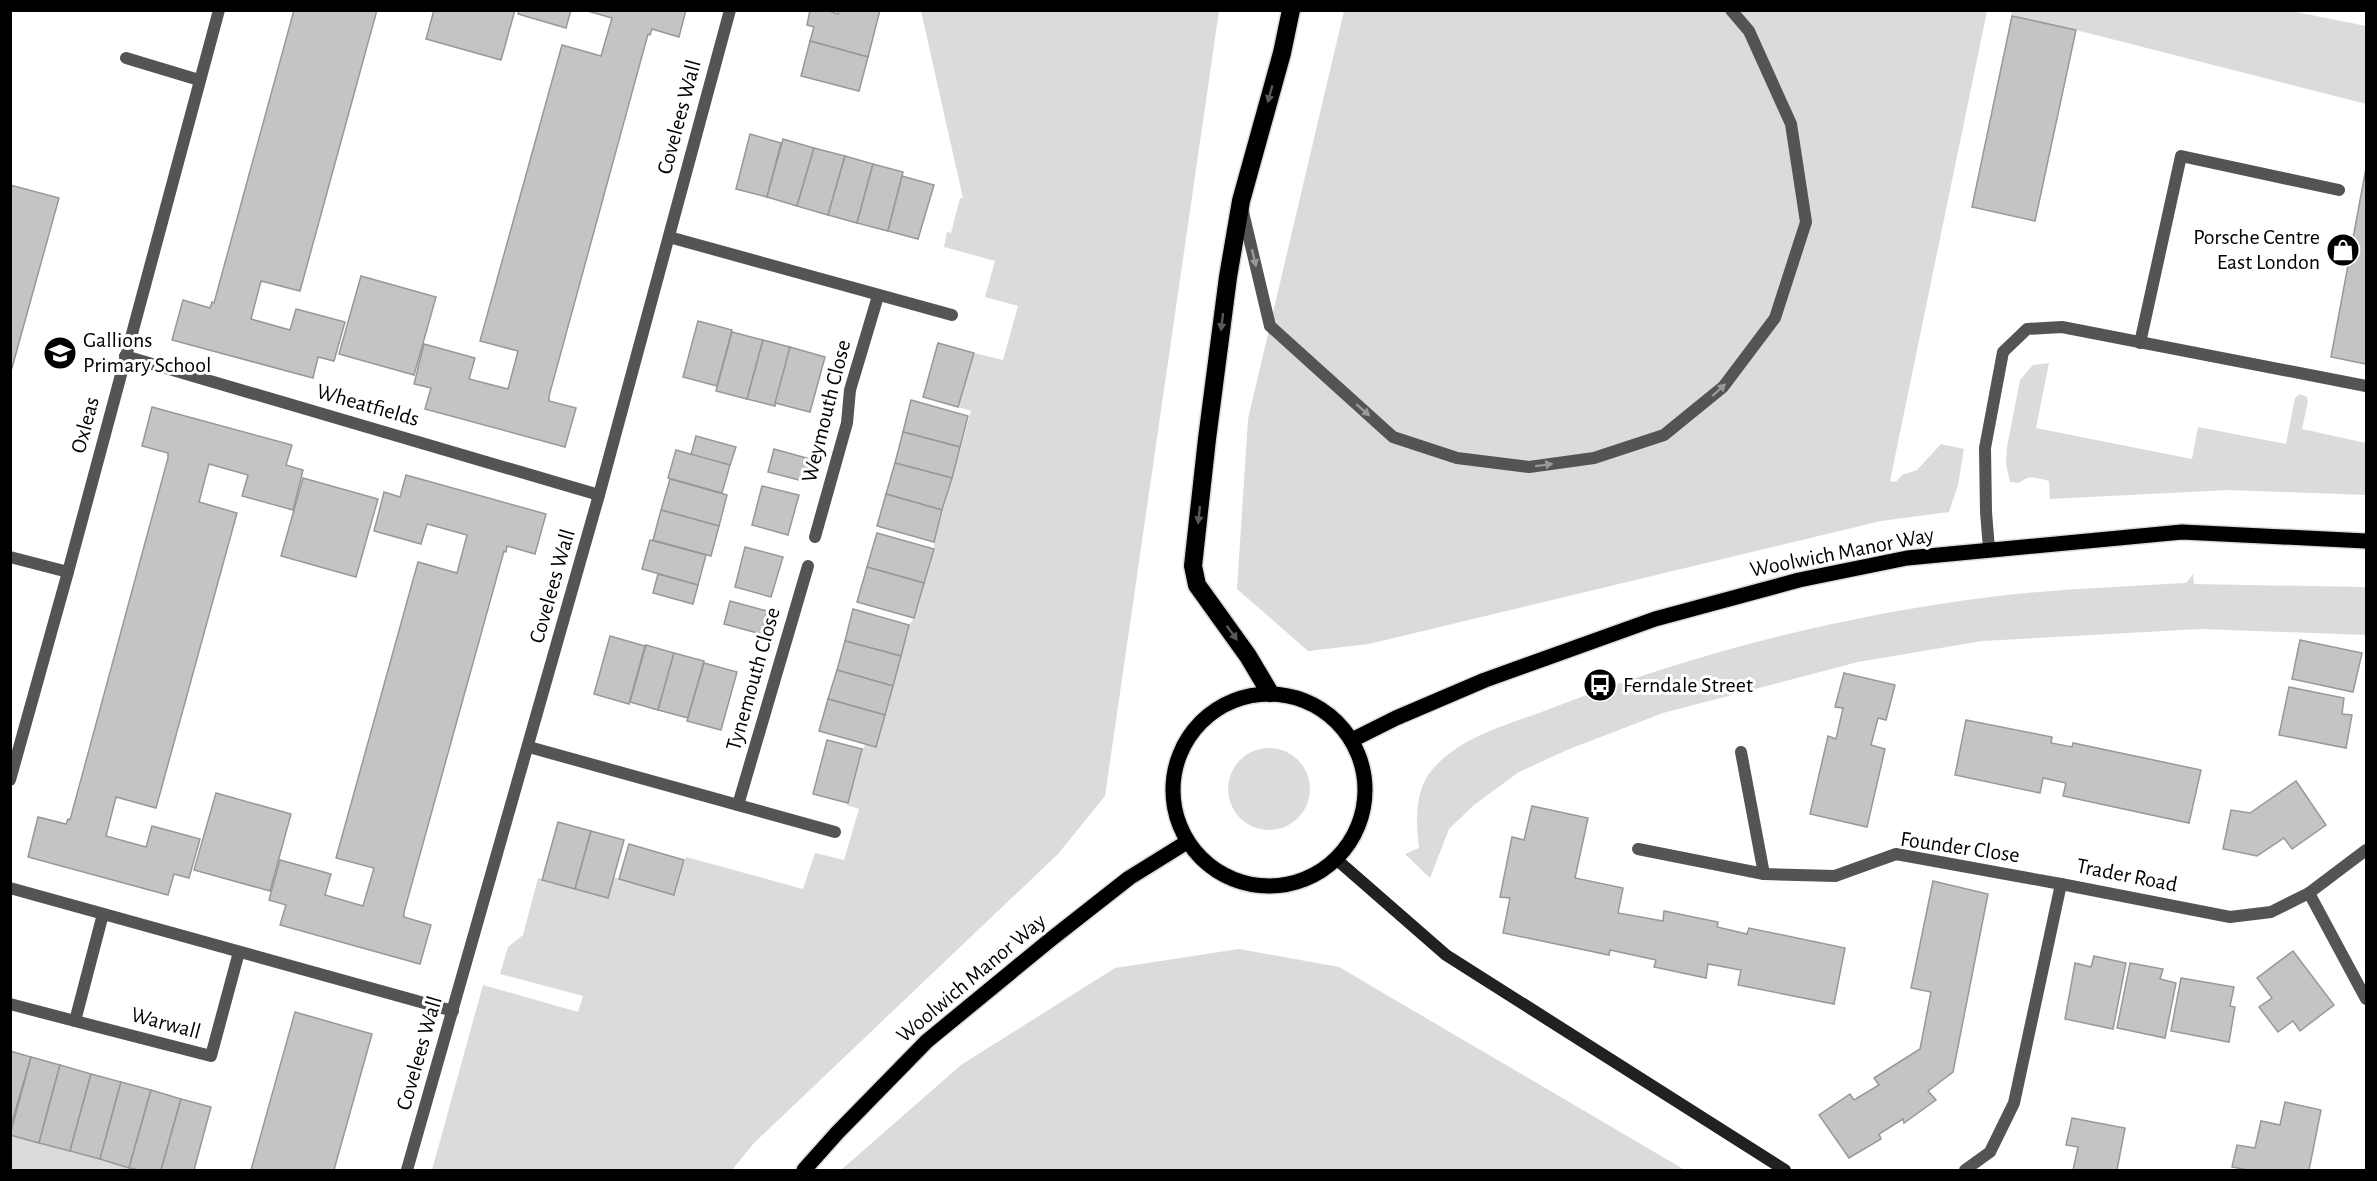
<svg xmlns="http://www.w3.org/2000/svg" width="2377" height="1181" viewBox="0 0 2377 1181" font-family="'Alegreya Sans',sans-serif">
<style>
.green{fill:#dbdbdb}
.building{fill:#c4c4c4;stroke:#989898;stroke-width:1.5}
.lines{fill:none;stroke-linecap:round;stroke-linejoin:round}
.primary-casing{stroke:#dbdbdb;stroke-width:18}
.highway-casing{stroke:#dbdbdb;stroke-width:21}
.lane{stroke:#545454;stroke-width:12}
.street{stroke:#545454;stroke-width:12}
.secondary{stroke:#212121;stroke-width:12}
.primary{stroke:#000;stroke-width:15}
.highway{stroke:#000;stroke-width:18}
.oneway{fill:#595959}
.oneway2{fill:#989898}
.labels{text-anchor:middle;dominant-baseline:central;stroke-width:6;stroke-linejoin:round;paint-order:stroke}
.street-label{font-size:22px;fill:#000;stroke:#fff}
.poi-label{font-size:22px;fill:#000;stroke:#fff;text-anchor:start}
</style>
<rect width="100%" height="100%" fill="#fff"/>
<g class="green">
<polygon points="2286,10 2366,26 2366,104 2076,30 2012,16 2011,11"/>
<polygon points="921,11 1219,11 1105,796 1058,854 754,1143 732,1170 432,1170 483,985 578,1012 583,996 500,974 508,947 523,935 538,878 608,897 614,877 675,895 686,857 803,889 815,853 844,860 859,809 847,805 862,749 866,744 876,746 909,625 914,618 934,549 934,542 971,411 958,407 974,353 1003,360 1018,306 985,297 995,261 944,247 947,232 951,233 960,198 963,198"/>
<polygon points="1344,11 1987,11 1890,481 1896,482 1902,475 1917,470 1941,444 1964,449 1958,485 1949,512 1881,521 1369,644 1308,651 1237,589 1248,419"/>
<path d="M2049,363L2036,428L2192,459L2198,427L2286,444L2295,398L2300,394L2307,397L2308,401L2302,429L2366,443V495L2228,490L2050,499L2049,481C2037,478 2029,474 2019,483L2010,482L2006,464L2007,447L2020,380L2033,365Z"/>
<path d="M2193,574L2194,584L2366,587V635L2201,629L1982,641L1858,662L1663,713L1567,750L1519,772L1474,805L1449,829L1430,878L1405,854L1419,848C1416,823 1414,791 1432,770C1461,735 1511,724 1552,708C1690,655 1835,617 1982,598C2050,589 2118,587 2186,583Z"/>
<circle cx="1269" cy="789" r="41"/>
<polygon points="1239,949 1339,967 1685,1170 841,1170 961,1065 1115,968"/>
<polygon points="10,1135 139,1170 11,1170"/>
</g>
<g class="building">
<polygon points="294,10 377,10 300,291 261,281 251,319 290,330 296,309 345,322 334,361 318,357 313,378 172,340 183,300 210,308 212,302 214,303"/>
<polygon points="434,10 515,10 501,60 426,39"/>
<polygon points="519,10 571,10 566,28 518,14"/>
<polygon points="584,10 686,10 679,37 652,29 650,35 648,34 549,396 549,401 576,408 565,447 425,409 431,388 414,384 424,344 475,358 469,379 508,389 518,351 480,341 562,45 601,56 612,18"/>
<polygon points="810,10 826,10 838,14 839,10 880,10 868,57 810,41 814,27 807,25"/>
<polygon points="2012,16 2076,30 2035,221 1972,207"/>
<polygon points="810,41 868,57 859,91 801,76"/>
<polygon points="750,134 781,143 767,197 736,189"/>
<polygon points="783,139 814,148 797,206 767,197"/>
<polygon points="814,148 845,156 828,215 797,206"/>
<polygon points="845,156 873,164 857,223 828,215"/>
<polygon points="873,164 903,172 888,231 857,223"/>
<polygon points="2366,168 2366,364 2331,357"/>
<polygon points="902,176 934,185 918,239 888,231"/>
<polygon points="10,185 59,198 10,375"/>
<polygon points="361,276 436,297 414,375 339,354"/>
<polygon points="698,321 732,330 717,386 683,377"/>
<polygon points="732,332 763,340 747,399 716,391"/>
<polygon points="763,340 790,347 775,406 747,399"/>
<polygon points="938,343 974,353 958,407 923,397"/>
<polygon points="790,347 825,357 810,412 775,403"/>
<polygon points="911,400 968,416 960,447 903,432"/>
<polygon points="152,407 292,445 286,465 303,470 293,510 242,496 248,475 209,464 199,502 237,513 156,808 116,797 106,836 146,847 152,826 200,839 189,878 174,874 168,895 28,857 38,817 66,824 68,819 70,820 168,458 168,453 142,446"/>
<polygon points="903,432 960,447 952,478 895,463"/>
<polygon points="696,436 736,447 730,465 691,455"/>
<polygon points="774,449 810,459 803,481 768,472"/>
<polygon points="676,450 730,465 722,493 668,478"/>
<polygon points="895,463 952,478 942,510 886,494"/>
<polygon points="406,475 546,514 535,554 507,546 506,552 504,551 404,912 404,917 431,925 420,964 280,925 286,905 269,900 280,860 331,874 325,895 363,906 374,868 336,858 418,562 457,573 467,535 427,524 421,544 374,531 384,492 400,497"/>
<polygon points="303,478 378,499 356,577 281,556"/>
<polygon points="670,479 727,495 719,526 661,510"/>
<polygon points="762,486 799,495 788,535 752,525"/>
<polygon points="886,494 942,510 934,542 877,526"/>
<polygon points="661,510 719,526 711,556 653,540"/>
<polygon points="877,533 934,549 924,583 867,567"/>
<polygon points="650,540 706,555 698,585 642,569"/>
<polygon points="745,547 783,557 771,597 735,587"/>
<polygon points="867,567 924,583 914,618 857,602"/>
<polygon points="658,574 698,585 693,604 653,593"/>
<polygon points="730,601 767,611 761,634 724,624"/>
<polygon points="853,609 909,625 901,656 845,641"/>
<polygon points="610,636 645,646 629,704 594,694"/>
<polygon points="2300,640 2362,653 2353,692 2292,679"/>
<polygon points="845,641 901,656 893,686 837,670"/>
<polygon points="646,645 674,653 658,710 630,702"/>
<polygon points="674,653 704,661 688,718 658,710"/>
<polygon points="704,663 737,672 721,730 687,721"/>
<polygon points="837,670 893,686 885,715 828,699"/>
<polygon points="1844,673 1895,685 1886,720 1878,718 1871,745 1885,749 1867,827 1810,814 1828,736 1836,739 1843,708 1835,707"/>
<polygon points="2289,687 2344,698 2342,714 2352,715 2346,748 2279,735"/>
<polygon points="828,699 885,715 876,747 819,731"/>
<polygon points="1966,720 2052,737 2051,743 2072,747 2073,743 2201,770 2189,823 2063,796 2066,783 2043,778 2040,793 1955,775"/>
<polygon points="827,740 862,749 848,803 813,794"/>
<polygon points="2296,781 2326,825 2292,849 2284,838 2257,856 2223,849 2231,810 2250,813"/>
<polygon points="216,793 291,814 270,891 194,870"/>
<polygon points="1532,806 1588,818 1575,878 1623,888 1618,913 1663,921 1664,911 1718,922 1717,927 1747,934 1749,928 1845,948 1834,1004 1738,985 1741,970 1708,964 1706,978 1654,967 1656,960 1610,950 1609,955 1503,933 1510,898 1500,897 1512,837 1524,840"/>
<polygon points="558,822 591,831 575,889 542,880"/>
<polygon points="591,831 624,840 608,898 575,889"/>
<polygon points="629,844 684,860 674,895 619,879"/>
<polygon points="1933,881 1988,894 1953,1072 1928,1091 1936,1100 1904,1123 1903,1119 1879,1134 1881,1139 1849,1158 1819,1115 1850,1094 1854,1100 1879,1085 1874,1078 1920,1049 1931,992 1911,988"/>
<polygon points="2293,951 2334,1005 2300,1031 2293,1021 2278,1032 2259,1007 2272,998 2257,978"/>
<polygon points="2094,956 2126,963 2113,1029 2065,1019 2075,963 2091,967"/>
<polygon points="2130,963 2163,969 2160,979 2176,983 2165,1038 2117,1028"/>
<polygon points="2181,978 2234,987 2230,1006 2235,1007 2229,1042 2171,1031"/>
<polygon points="295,1012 372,1034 334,1170 251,1170"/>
<polygon points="10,1051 31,1057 10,1129"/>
<polygon points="31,1057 60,1065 39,1143 10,1135"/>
<polygon points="60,1065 91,1074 70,1151 39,1143"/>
<polygon points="91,1074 121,1082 100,1159 70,1151"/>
<polygon points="121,1082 151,1090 129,1168 100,1159"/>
<polygon points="151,1090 181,1099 161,1170 139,1170 129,1168"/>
<polygon points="181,1099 211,1107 194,1170 161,1170"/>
<polygon points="2285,1102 2321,1110 2309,1170 2248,1170 2232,1167 2237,1145 2255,1148 2261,1121 2280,1125"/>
<polygon points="2072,1118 2125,1128 2117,1170 2073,1170 2078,1147 2066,1145"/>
</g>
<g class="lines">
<g class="primary-casing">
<g id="primary">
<circle cx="1269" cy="790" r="96"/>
<polyline points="1352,740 1396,718 1485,680 1655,619 1799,580 1907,558 2182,532 2366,541"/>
<polyline points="804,1170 837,1133 927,1041 1050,940 1129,878 1187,842"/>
</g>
</g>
<g class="highway-casing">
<polyline id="highway" points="1270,693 1248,656 1197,585 1193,566 1207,439 1228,277 1241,201 1282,53 1291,10"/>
</g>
<g class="lane">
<polyline points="126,58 199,80"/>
<polyline points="1242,208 1270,326 1393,437 1457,458 1529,467 1594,458 1664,435 1723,387 1775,318 1806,222 1791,124 1749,31 1731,10"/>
<polyline points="2140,343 2181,156 2339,190"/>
<polyline points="1989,549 1986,512 1985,448 2003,352 2027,329 2062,327 2366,386"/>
<polyline points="10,557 68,572"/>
<polyline points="1638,849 1764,874"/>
</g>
<g class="street">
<polyline points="669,237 952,315"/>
<polyline points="125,356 599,495"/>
<polyline points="815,537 847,423 850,390 878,296"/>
<polyline points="529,747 835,832"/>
<polyline points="1741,752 1764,874 1835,876 1896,854 2061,884"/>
<polyline points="10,780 68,572 219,10"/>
<polyline points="738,805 808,566"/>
<polyline points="10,888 453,1011"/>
<polyline points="2309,893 2366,999"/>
<polyline points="103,914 75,1021 211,1056 239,952"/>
<polyline points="10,1004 75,1021"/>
<polyline points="407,1170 599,495 730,10"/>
<polyline points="1965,1170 1990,1152 2014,1103 2061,884 2230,917 2271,912 2309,893 2366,850"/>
</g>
<polyline class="secondary" points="1336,859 1446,955 1785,1170"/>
<use href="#primary" class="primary"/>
<use href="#highway" class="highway"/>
</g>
<defs><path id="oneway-solid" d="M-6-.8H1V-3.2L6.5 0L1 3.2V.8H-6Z" transform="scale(1.5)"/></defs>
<g class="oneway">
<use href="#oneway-solid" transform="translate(1270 94) rotate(105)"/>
<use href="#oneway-solid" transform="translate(1222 322) rotate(97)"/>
<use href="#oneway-solid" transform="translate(1199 515) rotate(96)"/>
<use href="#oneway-solid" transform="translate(1232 633) rotate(54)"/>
</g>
<g class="oneway2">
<use href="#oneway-solid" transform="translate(1254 258) rotate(77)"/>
<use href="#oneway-solid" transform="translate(1719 390) rotate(-43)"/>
<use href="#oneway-solid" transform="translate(1363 410) rotate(41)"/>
<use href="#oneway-solid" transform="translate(1544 465) rotate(-7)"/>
</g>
<defs>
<g id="shop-disc" transform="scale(1.725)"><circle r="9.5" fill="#000" stroke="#fff"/><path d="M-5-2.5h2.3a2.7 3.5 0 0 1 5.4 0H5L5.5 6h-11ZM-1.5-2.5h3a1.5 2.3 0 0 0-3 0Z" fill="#fff"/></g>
<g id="school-disc" transform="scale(1.725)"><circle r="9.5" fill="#000" stroke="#fff"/><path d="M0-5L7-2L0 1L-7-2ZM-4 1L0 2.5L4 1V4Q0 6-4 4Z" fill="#fff"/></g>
<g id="bus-disc" transform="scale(1.725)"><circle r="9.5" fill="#000" stroke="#fff"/><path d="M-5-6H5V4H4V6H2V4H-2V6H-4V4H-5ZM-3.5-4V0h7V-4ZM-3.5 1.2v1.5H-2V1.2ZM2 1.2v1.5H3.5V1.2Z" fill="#fff"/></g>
</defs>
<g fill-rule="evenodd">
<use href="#shop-disc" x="2343" y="250"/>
<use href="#school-disc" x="60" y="353"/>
<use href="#bus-disc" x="1600" y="685"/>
</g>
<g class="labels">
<g class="street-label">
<text transform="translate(679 117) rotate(-75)">Covelees Wall</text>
<text transform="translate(368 405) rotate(16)">Wheatfields</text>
<text transform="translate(826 411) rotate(-76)">Weymouth Close</text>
<text transform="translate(85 425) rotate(-75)">Oxleas</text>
<text transform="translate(1842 552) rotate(-11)">Woolwich Manor Way</text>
<text transform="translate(552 586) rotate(-74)">Covelees Wall</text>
<text transform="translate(753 679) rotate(-74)">Tynemouth Close</text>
<text transform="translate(1960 847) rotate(8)">Founder Close</text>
<text transform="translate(2127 875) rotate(11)">Trader Road</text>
<text transform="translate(971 978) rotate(-40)">Woolwich Manor Way</text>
<text transform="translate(166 1023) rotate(15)">Warwall</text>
<text transform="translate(419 1053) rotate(-74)">Covelees Wall</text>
</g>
<g class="poi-label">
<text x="2320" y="237" text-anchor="end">Porsche Centre<tspan x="2320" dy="25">East London</tspan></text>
<text x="83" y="340">Gallions<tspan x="83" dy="25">Primary School</tspan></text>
<text x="1623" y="685">Ferndale Street</text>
</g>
</g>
<rect width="2377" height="1181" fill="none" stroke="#000000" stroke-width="24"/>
</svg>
